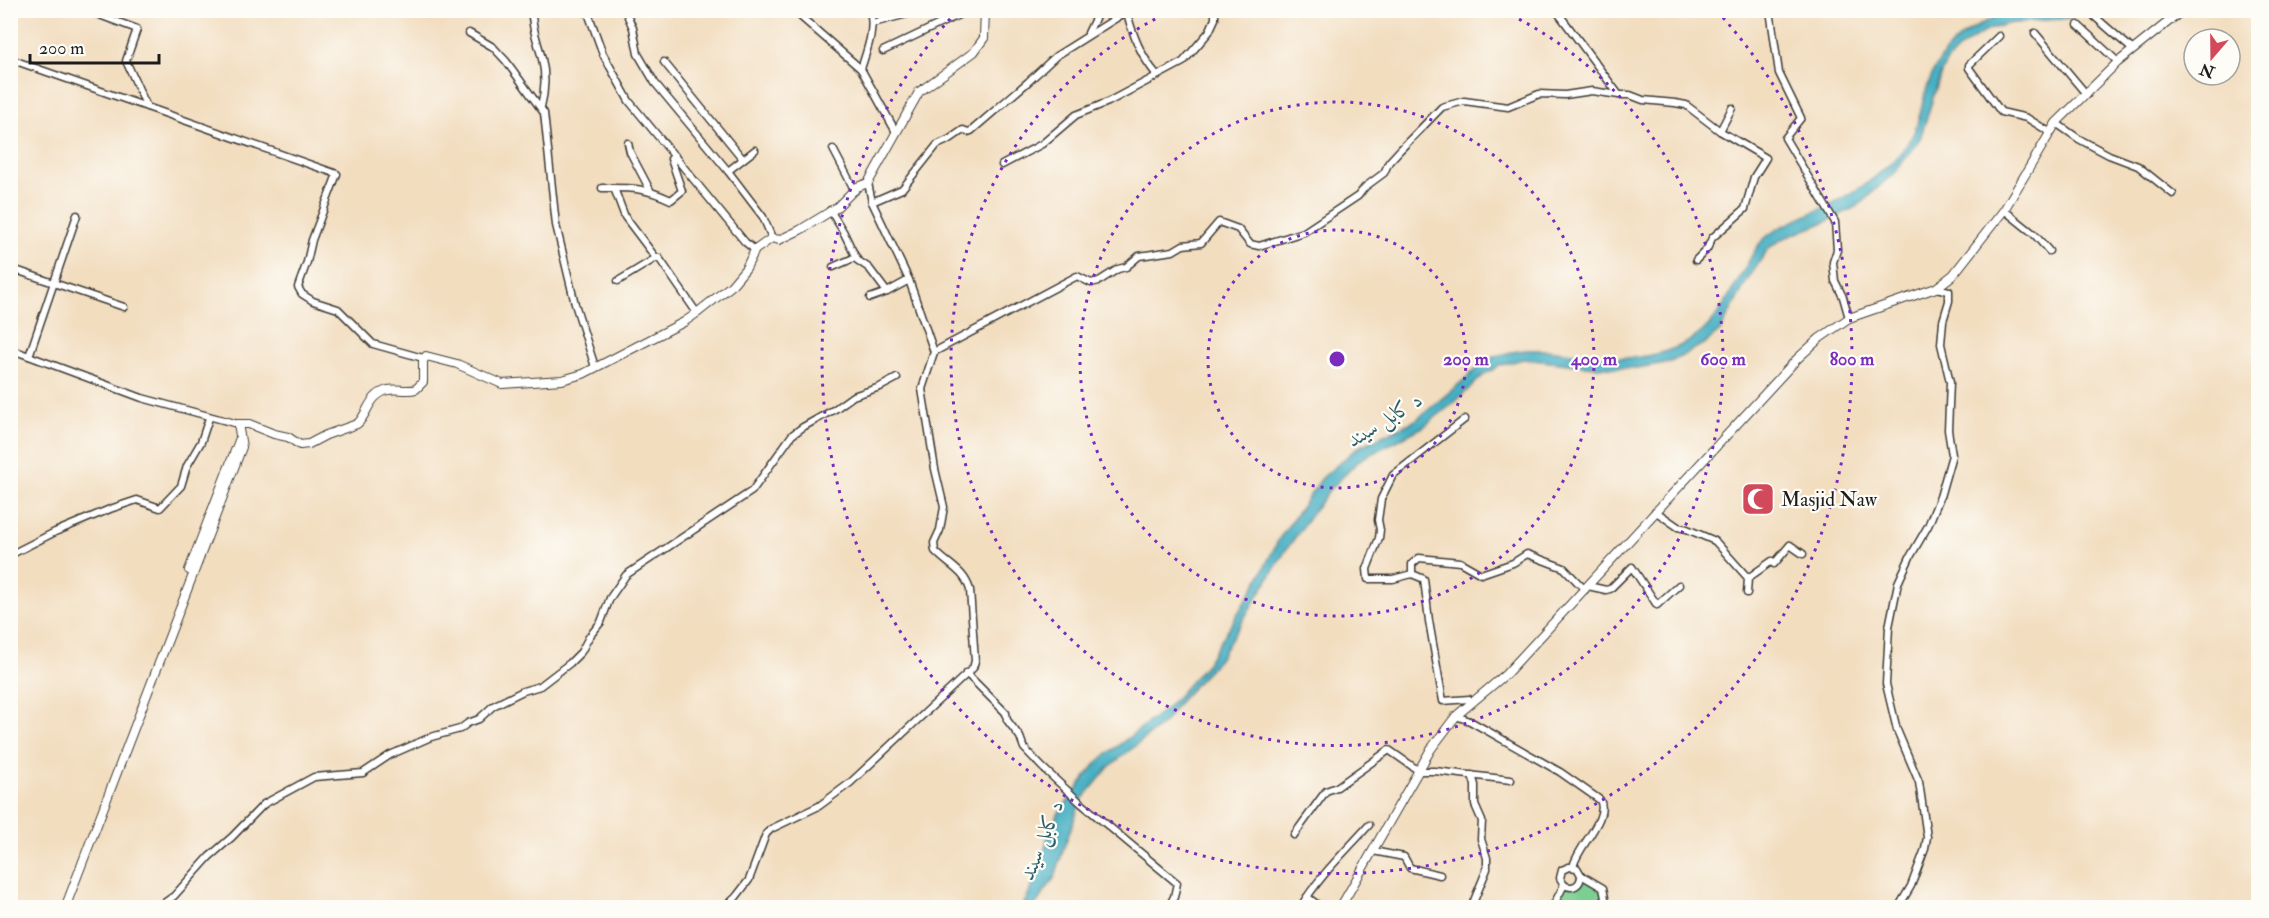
<svg xmlns="http://www.w3.org/2000/svg" width="2269" height="918" viewBox="0 0 2269 918" font-family="'IM FELL Double Pica',Amiri,serif">
<style>
.green{fill:#7bce91;stroke:#4c7556;stroke-width:1.5}
.water{fill:#44afc2;stroke:#30666f;stroke-width:1.5}
.lines{fill:none;stroke-linecap:round;stroke-linejoin:round}
.minor-casing{stroke:#3c3934;stroke-width:9}
.major-casing{stroke:#3c3934;stroke-width:10}
.minor{stroke:#fff;stroke-width:6}
.major{stroke:#fff;stroke-width:8}
.ring{fill:none;stroke:#7b2cbf;stroke-width:3;stroke-dasharray:3 6}
.labels{text-anchor:middle;dominant-baseline:central;stroke-width:4.5;stroke-linejoin:round;paint-order:stroke}
.poi-label{font-size:20px;fill:#1c1c1c;stroke:#fdfcf7;text-anchor:start}
.water-label{font-size:21px;font-style:italic;fill:#2e5e67;stroke:#fdfcf7}
.centre{fill:#7b2cbf;stroke:#fdfcf7;stroke-width:3}
.ring-label{font-size:18px;text-anchor:middle;font-weight:bold;fill:#7b2cbf;stroke:#fdfcf7;stroke-width:4.5;stroke-linejoin:round;paint-order:stroke}
</style>
<rect width="100%" height="100%" fill="#fdfcf7"/>
<filter id="ink" filterUnits="userSpaceOnUse"><feTurbulence type="fractalNoise" baseFrequency=".0167" numOctaves="2"/><feDisplacementMap in="SourceGraphic" scale="12" xChannelSelector="R" yChannelSelector="G"/><feConvolveMatrix kernelMatrix="1 2 1 2 8 2 1 2 1" color-interpolation-filters="sRGB"/></filter>
<filter id="wash" filterUnits="userSpaceOnUse"><feTurbulence type="fractalNoise" baseFrequency=".008" numOctaves="4" result="noise"/><feDisplacementMap in="SourceGraphic" scale="24" xChannelSelector="R" yChannelSelector="G"/><feGaussianBlur stdDeviation="1.35" result="paint"/><feColorMatrix in="noise" values="0 0 0 0 0 0 0 0 0 0 0 0 0 0 0 0 0 1.4 0 .05"/><feComposite in="paint" operator="in"/></filter>
<g filter="url(#wash)">
<rect width="100%" height="100%" fill="#f2ddbf"/>
<polygon class="green" points="1581,875 1603,888 1607,907 1552,908 1564,885 1576,886"/>
<path class="water" d="M2013,10L2079,11L2076,16L2068,18L2005,24L1984,32L1960,48L1947,61L1941,73L1920,139L1895,172L1858,206L1828,221L1782,239L1768,249L1748,279L1720,331L1707,342L1671,362L1637,368L1596,367L1523,359L1501,365L1485,374L1455,402L1423,427L1361,459L1329,490L1286,550L1219,659L1179,702L1164,723L1109,767L1081,801L1064,847L1055,877L1034,907L1022,908L1040,869L1049,832L1056,817L1097,762L1168,707L1207,663L1255,586L1279,539L1322,478L1357,448L1416,420L1489,359C1541,335 1596,366 1647,356C1707,344 1716,318 1744,270C1749,261 1754,250 1761,242C1774,228 1795,221 1812,213C1834,203 1856,192 1875,177C1886,168 1899,157 1907,145C1918,130 1920,111 1925,94C1936,58 1950,41 1983,23C1993,18 2002,13 2013,10Z"/>
</g>
<g filter="url(#ink)">
<g class="lines">
<g class="minor-casing">
<g id="minor">
<polyline points="86,10 137,29 126,61 147,107 337,174 312,240 307,262 298,287 302,294 313,301 338,309 373,344 423,358"/>
<path d="M532,10C531,27 538,42 542,59C546,75 545,91 541,107"/>
<polyline points="587,10 603,54 629,101 745,242 755,250"/>
<polyline points="625,10 633,28 638,54 655,83 728,171 763,217 772,238"/>
<polyline points="793,10 861,69"/>
<path d="M870,10C875,32 867,49 861,69L896,132"/>
<path d="M1126,10C1133,35 1140,55 1157,75"/>
<polyline points="1556,10 1619,95 1630,95 1643,100 1675,103 1686,105 1720,131 1766,158 1754,177 1745,209 1712,238 1707,249 1696,260"/>
<polyline points="1770,10 1779,73 1801,118 1785,138 1835,222 1837,250 1833,262 1835,281 1843,297 1849,318"/>
<polyline points="2092,10 2094,16 2133,50"/>
<polyline points="873,23 911,13"/>
<polyline points="2078,25 2118,62"/>
<polyline points="469,33 493,47 506,61 544,113 556,225 575,304 595,367"/>
<polyline points="1088,33 1099,10"/>
<polyline points="2035,33 2087,95"/>
<polyline points="1999,36 1969,65 1969,68 2001,112 2027,118 2051,133"/>
<polyline points="883,51 969,10"/>
<polyline points="10,59 147,107"/>
<polyline points="664,62 742,158"/>
<polyline points="2056,123 2079,139 2109,155 2138,166 2173,194"/>
<polyline points="1720,131 1732,108"/>
<polyline points="628,143 630,152 650,190"/>
<polyline points="833,149 855,191"/>
<polyline points="1002,165 1042,144 1076,115 1108,102 1183,62 1209,32 1215,19 1215,10"/>
<polyline points="728,171 755,150"/>
<path d="M602,188C631,188 644,187 671,200L682,191L671,159L675,156"/>
<polyline points="614,188 625,217 656,258"/>
<polyline points="872,202 902,189 937,145 950,139 963,130 968,132 971,131 1028,82 1056,56 1126,12"/>
<polyline points="830,210 843,231 857,260 869,268 887,292"/>
<polyline points="2004,210 2034,234 2049,251"/>
<polyline points="833,267 856,257"/>
<polyline points="10,268 124,307"/>
<polyline points="618,281 656,258 659,258 697,313"/>
<polyline points="870,298 887,292 909,280"/>
<polyline points="10,349 142,398 238,424"/>
<polyline points="934,352 1077,276 1091,283 1099,281 1118,269 1126,267 1139,256 1173,251 1183,245 1201,243 1219,222 1238,229 1250,244 1259,246 1304,232 1358,196 1365,187 1384,173 1389,162 1400,150 1442,107 1464,101 1508,107 1539,94 1565,95 1592,91 1619,95"/>
<polyline points="29,356 77,215"/>
<polyline points="1465,419 1393,475 1381,499 1378,520 1380,530 1379,538 1367,569 1368,579 1393,579 1412,574 1424,579 1429,621 1443,701 1469,699 1471,702"/>
<polyline points="1655,511 1678,527 1687,529 1715,541 1748,578 1747,593"/>
<polyline points="10,555 55,532 110,509 137,500 160,508 181,486 187,466 201,442 209,418"/>
<polyline points="1412,574 1412,564 1419,558 1460,562 1481,574 1513,563 1527,554 1564,568 1585,590"/>
<polyline points="1748,578 1772,561 1774,564 1790,545 1803,554"/>
<polyline points="1588,586 1606,590 1610,589 1632,567 1657,605 1679,585"/>
<polyline points="966,673 1006,713 1007,720 1020,737 1024,748 1042,767 1082,804 1177,883 1174,897 1168,908"/>
<path d="M1456,716L1470,721L1560,772L1600,800C1610,818 1577,847 1573,867"/>
<polyline points="1294,835 1326,791 1337,787 1389,750 1419,771 1435,771 1511,780"/>
<polyline points="1373,851 1404,857 1410,868 1440,875"/>
<polyline points="1564,885 1560,878 1562,870 1569,867 1577,868 1581,875 1603,888 1607,908"/>
<path d="M1564,885C1573,890 1581,885 1581,875"/>
<polyline points="1307,897 1322,908"/>
<polyline points="157,908 174,896 209,857 232,837 264,804 314,777 363,773 390,755 431,737 460,729 468,723 479,719 493,706 523,691 540,686 570,663 581,652 589,637 601,622 610,598 626,575 752,491 792,435 803,427 835,409 853,396 880,387 897,378"/>
<path d="M724,908L736,897L749,880L766,834L771,829L819,806L850,783L973,668L975,661L970,590C964,570 948,565 935,551L934,543L940,530L944,507L935,469L922,389L934,352L909,280L872,202L868,183"/>
<path d="M1300,908C1319,876 1345,852 1369,825"/>
<polyline points="1471,908 1487,869 1487,858 1481,839 1482,821 1475,805 1475,785 1472,775"/>
<polyline points="1552,908 1564,885"/>
<polyline points="1898,908 1911,886 1925,849 1927,837 1919,782 1897,730 1886,684 1889,627 1898,583 1910,557 1928,526 1940,497 1952,455 1948,430 1950,382 1941,344 1943,321 1949,301 1949,291 1936,288"/>
</g>
</g>
<g class="major-casing">
<g id="major">
<polyline points="189,570 240,438"/>
<path d="M65,908L242,447L238,424H249L274,434L288,437L300,445L309,444L326,435L357,424C368,415 368,395 388,390C397,388 407,392 416,389L423,382V361L426,356L457,364L502,384L562,380L583,374L684,322L697,313L731,286L746,268L755,250L772,238L779,240L800,230L836,208L857,187L868,183L919,92L974,52L984,38L985,10"/>
<polyline points="1340,908 1431,749 1456,716 1506,674 1797,359 1820,338 1849,318 1936,288 1953,275 2004,210 2056,123 2118,62 2183,10"/>
</g>
</g>
<use href="#minor" class="minor"/>
<use href="#major" class="major"/>
</g>
</g>
<g class="ring">
<circle cx="1337" cy="359" r="129"/>
<circle cx="1337" cy="359" r="257"/>
<path d="M1503 11A386 386 0 1 1 1171 11"/>
<path d="M1717 11A515 515 0 1 1 957 11"/>
</g>
<defs>
<g id="mosque-square" transform="scale(1.725)"><rect x="-9" y="-9" width="18" height="18" rx="4" fill="#d1495b" stroke="#fdfcf7"/><path d="M3.5-4.9A6 6 0 1 0 3.5 4.9A5 5 0 1 1 3.5-4.9Z" fill="#fff"/></g>
</defs>
<g fill-rule="evenodd">
<use href="#mosque-square" x="1758" y="499"/>
</g>
<g class="labels">
<g class="poi-label">
<text x="1781" y="499">Masjid Naw</text>
</g>
<g class="water-label">
<text transform="translate(1385 420) rotate(-32)">د کابل سيند</text>
<text transform="translate(1042 840) rotate(-68)">د کابل سيند</text>
</g>
</g>
<circle cx="1337" cy="359" r="9" class="centre"/>
<g class="ring-label">
<text x="1466" y="365">200 m</text>
<text x="1594" y="365">400 m</text>
<text x="1723" y="365">600 m</text>
<text x="1852" y="365">800 m</text>
</g>
<rect width="2269" height="918" fill="none" stroke="#fdfcf7" stroke-width="36"/>
<g transform="translate(2212 57) rotate(200)"><circle r="28" fill="#fdfcf7" stroke="#a3a29f" stroke-width="1.5"/>
<path d="M0-4.5L10 22L0 15L-10 22Z" fill="#d1495b"/>
<text y="-9" font-size="16" font-weight="bold" text-anchor="middle" fill="#1c1c1c">N</text>
</g>
<path d="M30 54v9h129v-9" fill="none" stroke="#1c1c1c" stroke-width="3"/>
<text x="39" y="54" font-size="18" fill="#1c1c1c" stroke="#fdfcf7" stroke-width="4.5" paint-order="stroke">200 m</text>
</svg>
